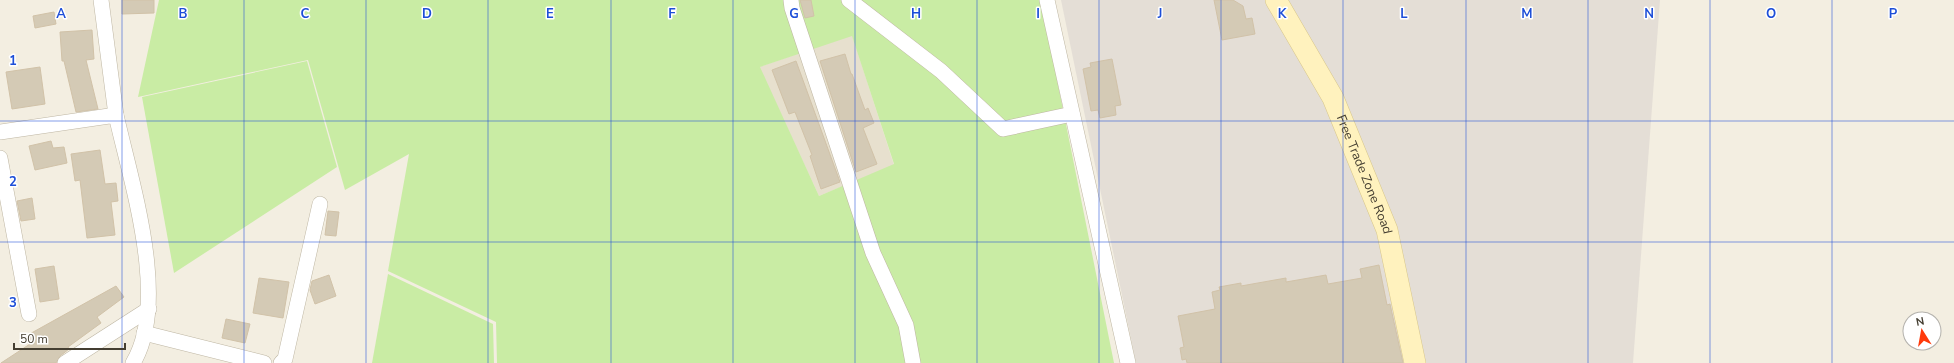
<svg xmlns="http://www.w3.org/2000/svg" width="1954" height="363" viewBox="0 0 1954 363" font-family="'Nunito Sans',sans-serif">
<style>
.residential{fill:#e7e0ce}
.industrial{fill:#e4ded6}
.green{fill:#c9eca4;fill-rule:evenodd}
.building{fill:#d4cab5;stroke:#d1c2a8}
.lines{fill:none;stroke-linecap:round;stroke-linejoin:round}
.street-casing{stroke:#beb6a3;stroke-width:16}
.secondary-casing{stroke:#d8c78b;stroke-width:22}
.street{stroke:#fff;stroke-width:15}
.secondary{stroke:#fff2be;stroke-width:21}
.grid{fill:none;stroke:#1d4ed8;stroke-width:1;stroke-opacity:0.55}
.labels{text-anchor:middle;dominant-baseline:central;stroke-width:3;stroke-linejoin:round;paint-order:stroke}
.street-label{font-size:13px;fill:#443e31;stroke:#fff}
.grid-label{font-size:13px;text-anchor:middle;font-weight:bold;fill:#1d4ed8;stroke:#fff;stroke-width:3;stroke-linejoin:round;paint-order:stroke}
</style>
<rect width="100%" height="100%" fill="#f3eee1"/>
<polygon class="residential" points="852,35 894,165 819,196 759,67"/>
<polygon class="industrial" points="1061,0 1660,0 1633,363 1136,363"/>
<g class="green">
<path d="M159,0H1041L1114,363H497L496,322L388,271L409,154L345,190L308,60L138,97ZM852,36L894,164L819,196L760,67Z"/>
<polygon points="307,61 337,167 174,273 142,97"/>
<polygon points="388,274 493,324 494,363 372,363"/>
</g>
<g class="building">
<polygon points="122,0 154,0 154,13 122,14"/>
<polygon points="800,0 811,0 814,16 805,18"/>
<polygon points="1214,0 1233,0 1243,6 1246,19 1252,18 1255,34 1222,40"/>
<polygon points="54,12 56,24 35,28 33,16"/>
<polygon points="92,30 94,59 86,60 98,109 76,112 64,61 62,61 60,32"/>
<polygon points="845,54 851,74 852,74 865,110 868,108 874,123 863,128 877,164 856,172 820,61"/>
<polygon points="1112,59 1121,105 1115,106 1116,115 1100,118 1098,110 1091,111 1083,69 1091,67 1090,63"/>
<polygon points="796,61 840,182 821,189 810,156 812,155 795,112 789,114 772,70"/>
<polygon points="40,67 45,104 12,109 6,72"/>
<polygon points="51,141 53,148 64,147 67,163 35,170 29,146"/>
<polygon points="100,150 105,184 116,183 118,201 111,202 115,235 87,238 80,180 75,181 71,154"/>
<polygon points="32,198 35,219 21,221 17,201"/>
<polygon points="328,211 339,212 336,236 325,235"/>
<polygon points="1379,265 1387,305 1390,304 1403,363 1187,363 1186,359 1182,360 1180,348 1184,347 1178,316 1215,309 1212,292 1220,290 1219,287 1241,283 1241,286 1286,278 1286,282 1326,275 1328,284 1362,278 1360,269"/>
<polygon points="54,266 59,299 40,302 35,269"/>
<polygon points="329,275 336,296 315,304 310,290 312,281"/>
<polygon points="259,278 289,282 283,318 253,313"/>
<polygon points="116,286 124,297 97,317 101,323 68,347 69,349 60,356 56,363 1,363 30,344 26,336"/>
<polygon points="226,319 250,324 245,343 222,338"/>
</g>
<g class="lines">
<g class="street-casing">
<g id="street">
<polyline points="101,0 116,115"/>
<polyline points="791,0 792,8 873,253 906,325 913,363"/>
<polyline points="849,0 941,71 1003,129 1072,114"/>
<polyline points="1047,0 1128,363"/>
<path d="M0,132L116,115C131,182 170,301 133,363"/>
<polyline points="0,158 29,314"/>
<polyline points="144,333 264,363"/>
<polyline points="65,363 149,309"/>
<polyline points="281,363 285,359 320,204"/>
</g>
</g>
<g class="secondary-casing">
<g id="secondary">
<path id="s1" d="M1276,0L1333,98L1387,230L1415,363"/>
</g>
</g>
<use href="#street" class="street"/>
<use href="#secondary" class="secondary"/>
</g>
<path class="grid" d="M122,0V363M244,0V363M366,0V363M488,0V363M611,0V363M733,0V363M855,0V363M977,0V363M1099,0V363M1221,0V363M1343,0V363M1466,0V363M1588,0V363M1710,0V363M1832,0V363M0,121H1954M0,242H1954"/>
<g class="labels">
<g class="street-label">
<text stroke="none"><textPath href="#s1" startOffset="196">Free Trade Zone Road</textPath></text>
</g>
</g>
<g class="grid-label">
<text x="61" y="18">A</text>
<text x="183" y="18">B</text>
<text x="305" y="18">C</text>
<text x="427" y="18">D</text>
<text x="550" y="18">E</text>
<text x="672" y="18">F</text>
<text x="794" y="18">G</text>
<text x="916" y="18">H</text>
<text x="1038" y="18">I</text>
<text x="1160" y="18">J</text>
<text x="1282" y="18">K</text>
<text x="1404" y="18">L</text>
<text x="1527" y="18">M</text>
<text x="1649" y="18">N</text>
<text x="1771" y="18">O</text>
<text x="1893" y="18">P</text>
<text x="13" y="65">1</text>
<text x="13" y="186">2</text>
<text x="13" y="307">3</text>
</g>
<g transform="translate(1922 331) rotate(349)"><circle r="19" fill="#ffffff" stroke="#b4b2ad"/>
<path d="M0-3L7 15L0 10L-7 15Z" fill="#ff3a0b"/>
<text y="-6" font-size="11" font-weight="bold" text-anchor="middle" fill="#443e31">N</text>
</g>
<path d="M14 343v6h111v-6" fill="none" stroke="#443e31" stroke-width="2"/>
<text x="20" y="343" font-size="12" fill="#443e31" stroke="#ffffff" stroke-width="3" paint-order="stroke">50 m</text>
</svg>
